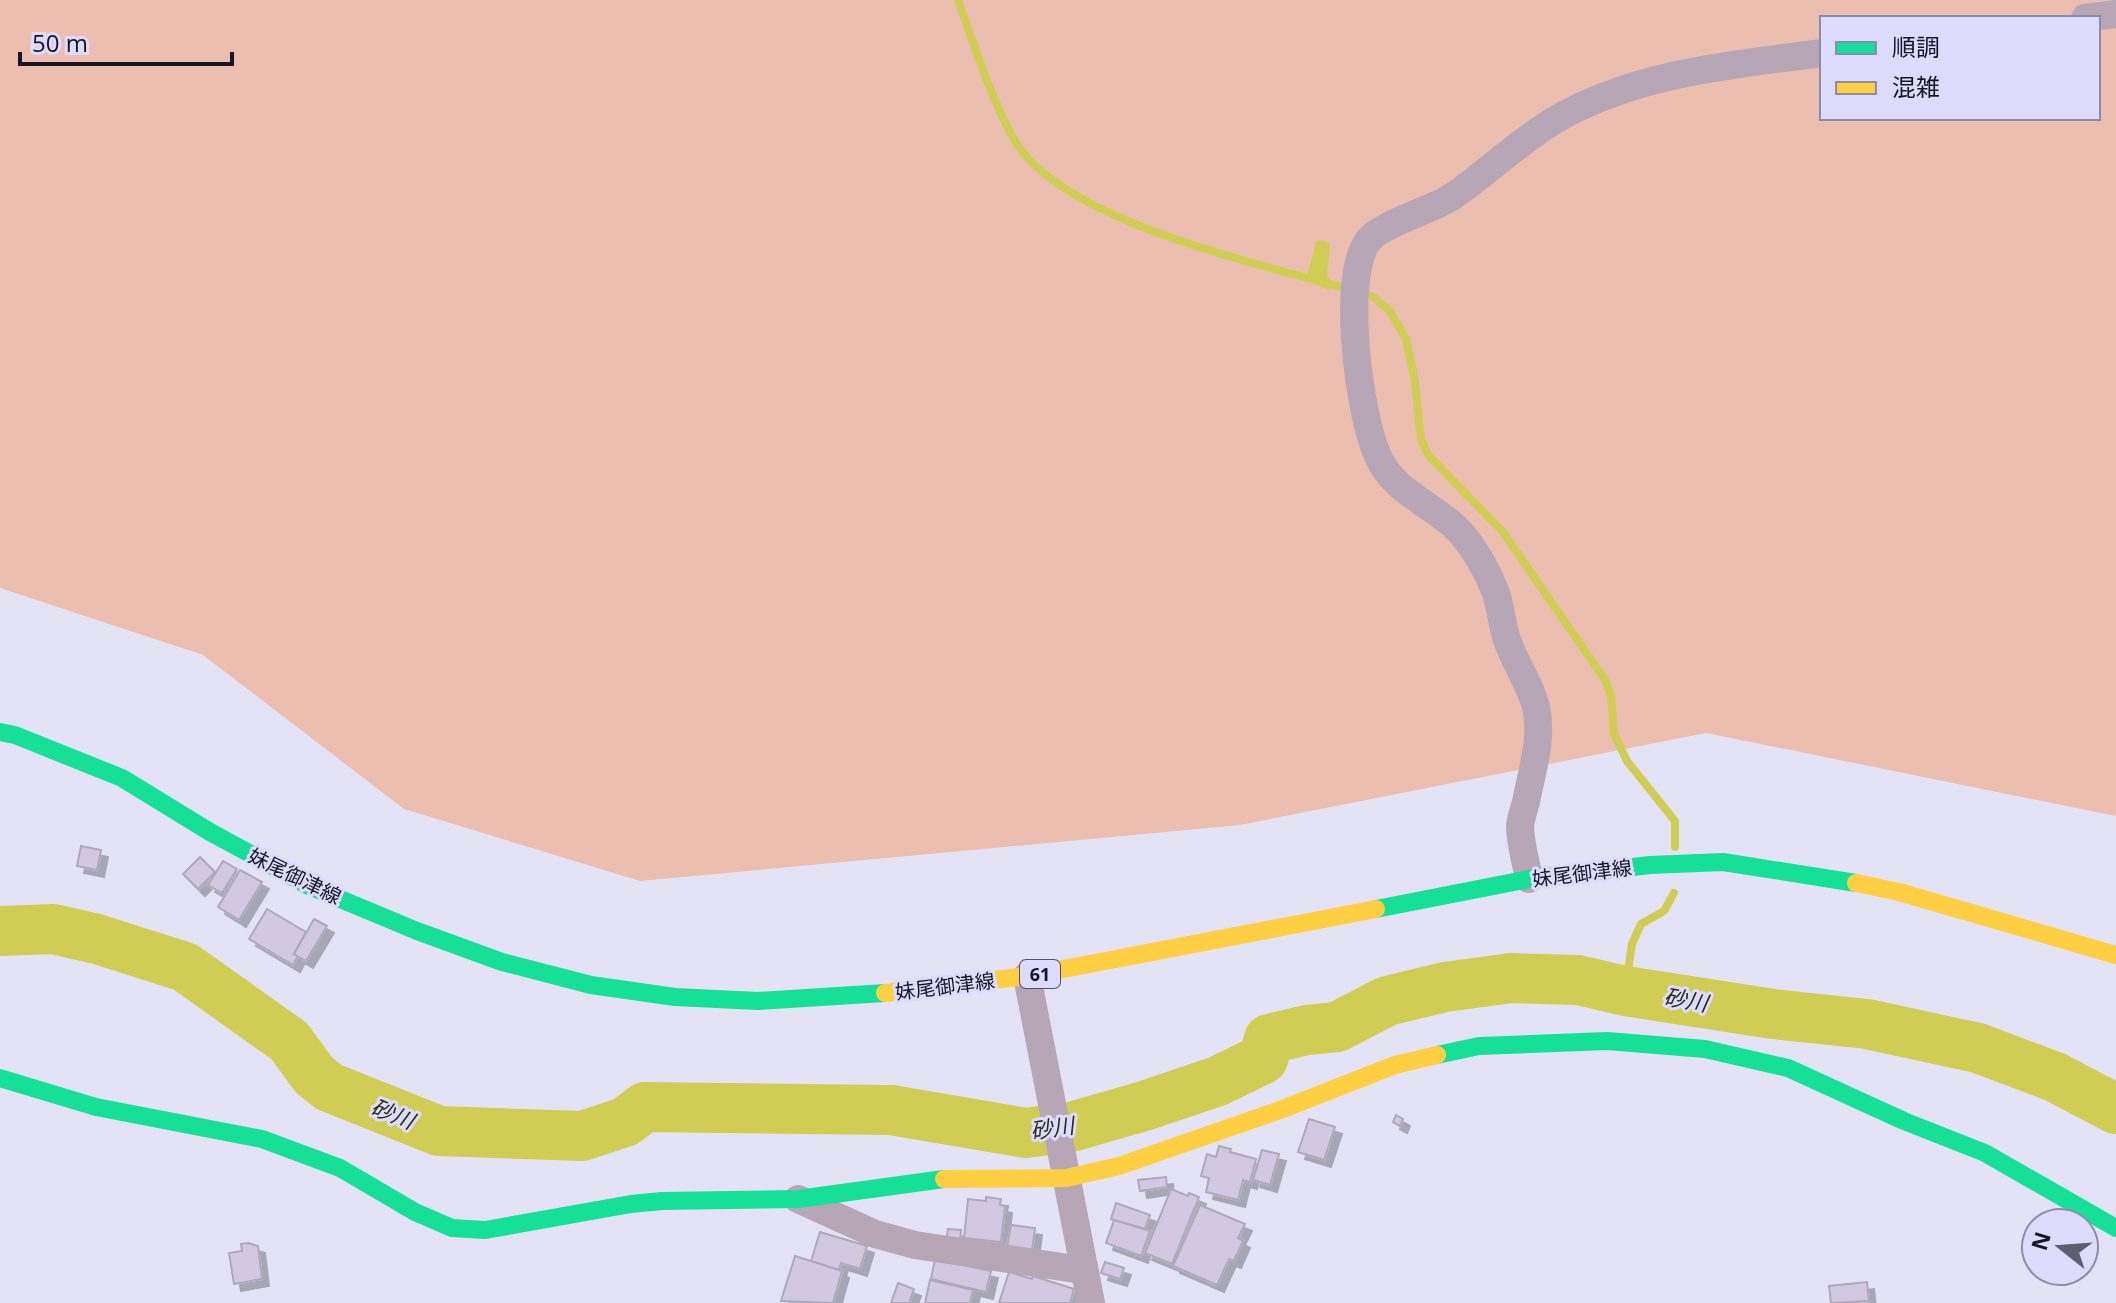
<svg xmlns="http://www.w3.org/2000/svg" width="2116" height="1303" viewBox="0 0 2116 1303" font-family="'Open Sans','Noto Sans JP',sans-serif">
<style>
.green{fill:#ecbeb0;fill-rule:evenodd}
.water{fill:#d0cd54}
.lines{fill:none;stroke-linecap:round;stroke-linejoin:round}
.stream{stroke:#d0cd54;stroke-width:8}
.river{stroke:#d0cd54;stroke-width:50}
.building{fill:#d2c8e2;stroke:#aea9b9;stroke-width:2;filter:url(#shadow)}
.street{stroke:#b7a7b6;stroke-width:28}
.fast{stroke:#16e098;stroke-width:18}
.slow{stroke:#ffcf43;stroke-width:18}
.labels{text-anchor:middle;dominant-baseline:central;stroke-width:6;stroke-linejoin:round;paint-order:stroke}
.shield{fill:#dddbfe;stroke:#535166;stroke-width:2}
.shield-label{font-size:18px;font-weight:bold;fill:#181625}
.street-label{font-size:20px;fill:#181625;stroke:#dddbfe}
.water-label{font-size:22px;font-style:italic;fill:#2c2c13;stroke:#dddbfe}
</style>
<defs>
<filter id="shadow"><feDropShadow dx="7" dy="7" stdDeviation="0" flood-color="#0004"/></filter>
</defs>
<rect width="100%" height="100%" fill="#e4e3f6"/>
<path class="green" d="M0,0H2116V816L1706,733L1240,825L640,881L404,809L203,655L0,588ZM1822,18H2098V118H1822Z"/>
<polygon class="water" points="1322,240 1330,244 1327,275 1330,280 1329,290 1306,281 1316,242"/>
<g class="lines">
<g class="stream">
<path d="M958,0C975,47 990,97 1015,141C1063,222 1260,264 1348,289"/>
<polyline points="1361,293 1373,297 1390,311 1406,339 1415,382 1421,440 1429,456 1503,532 1605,680 1611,695 1614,734 1627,761 1675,821 1675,847"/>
<polyline points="1625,991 1632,944 1641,924 1664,911 1674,893"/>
</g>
<polyline class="river" points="0,931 53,929 97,939 185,967 289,1041 314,1075 329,1087 439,1131 582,1136 625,1122 645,1107 891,1110 1026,1133 1071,1127 1144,1106 1218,1081 1263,1059 1269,1039 1307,1030 1337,1027 1387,1001 1445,987 1511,978 1578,980 1625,991 1773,1014 1867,1024 1978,1048 2055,1077 2116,1109"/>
</g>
<g class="building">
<polygon points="81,846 101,850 97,870 77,866"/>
<polygon points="200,857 215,872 198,889 183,874"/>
<polygon points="223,861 237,869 222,893 208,885"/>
<polygon points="240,870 262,882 239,920 218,907"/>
<polygon points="267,909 306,932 294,954 298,956 293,965 249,939"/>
<polygon points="314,919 327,926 306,961 294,954"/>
<polygon points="1396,1115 1403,1119 1400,1126 1393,1122"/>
<polygon points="1309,1119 1335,1127 1324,1160 1298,1152"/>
<polygon points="1219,1146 1231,1149 1230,1152 1256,1159 1250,1182 1243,1180 1238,1200 1206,1192 1209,1178 1201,1176 1207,1154 1216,1157"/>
<polygon points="1262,1150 1279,1154 1270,1185 1253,1180"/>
<polygon points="1166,1177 1167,1187 1140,1191 1138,1180"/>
<polygon points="1171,1189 1188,1196 1189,1193 1199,1197 1172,1264 1145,1253"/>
<polygon points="986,1197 1001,1199 1000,1205 1005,1206 1001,1242 964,1238 968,1199 986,1201"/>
<polygon points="1116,1203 1150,1215 1145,1229 1111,1219"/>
<polygon points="1200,1205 1245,1224 1238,1238 1243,1241 1234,1261 1229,1259 1217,1285 1173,1266"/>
<polygon points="1114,1220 1150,1231 1141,1256 1106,1243"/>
<polygon points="1011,1225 1035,1228 1032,1251 1007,1248"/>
<polygon points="948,1229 961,1230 960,1242 946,1241"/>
<polygon points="820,1232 867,1246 860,1269 841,1263 839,1270 811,1261"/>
<polygon points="248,1243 258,1246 262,1279 234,1284 229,1253 242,1251 241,1244"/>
<polygon points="795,1256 842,1271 833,1303 781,1301"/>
<polygon points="935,1259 991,1271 986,1292 931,1279"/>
<polygon points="1105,1262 1124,1268 1120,1279 1101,1273"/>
<polygon points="1009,1272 1032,1279 1033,1276 1074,1289 1070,1303 999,1303"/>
<polygon points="930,1280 973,1290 970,1303 925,1303"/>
<polygon points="1867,1282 1869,1301 1831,1303 1829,1286"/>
<polygon points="898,1283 914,1289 909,1303 891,1303"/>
</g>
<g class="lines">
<g class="street">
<polyline points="2085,18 2116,14"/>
<path d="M1529,879C1526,862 1520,843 1520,825C1521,818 1524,809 1526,802C1532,770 1543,739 1536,707C1530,684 1515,663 1507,640C1502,625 1501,609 1496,593C1488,572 1474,547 1459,531C1432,503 1393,493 1377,454C1359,412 1341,278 1368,241C1380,224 1433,210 1453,196C1488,172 1518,142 1555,120C1635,73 1731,65 1822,53"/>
<polyline points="1027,976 1091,1303"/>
<polyline points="798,1199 875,1234 915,1245 1082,1270"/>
</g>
<g class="fast">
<polyline points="0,732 15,735 122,778 210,832 309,886 417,931 502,962 591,985 675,997 758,1001 885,993"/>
<polyline points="1376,909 1529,879 1650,865 1723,862 1856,883"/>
<polyline points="1437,1055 1479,1046 1607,1041 1705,1049 1788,1068 1904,1121 1985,1153 2116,1228"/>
<polyline points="0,1078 96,1107 262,1139 340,1168 415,1212 452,1228 485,1230 631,1204 662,1201 798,1199 944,1179"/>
</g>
<g class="slow">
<polyline points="1856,883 1899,892 2116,955"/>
<polyline points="885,993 1027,976 1376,909"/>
<polyline points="944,1179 1066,1178 1119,1166 1280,1110 1395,1065 1437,1055"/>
</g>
</g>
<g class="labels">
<rect class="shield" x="1020" y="960" width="40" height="28" rx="6"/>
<g class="shield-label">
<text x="1040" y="974">61</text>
</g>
<g class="street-label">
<text transform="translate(1582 873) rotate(-7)">妹尾御津線</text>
<text transform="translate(295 876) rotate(26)">妹尾御津線</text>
<text transform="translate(945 986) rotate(-7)">妹尾御津線</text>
</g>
<g class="water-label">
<text transform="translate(1686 999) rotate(10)">砂川</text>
<text transform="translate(393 1113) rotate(22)">砂川</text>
<text transform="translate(1052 1127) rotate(-8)">砂川</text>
</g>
</g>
<rect x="1820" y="16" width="280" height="104" fill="#dddbfe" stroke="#8e8ca7" stroke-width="2"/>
<rect x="1836" y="42" width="40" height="12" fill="#16e098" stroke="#8e8ca7" stroke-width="2"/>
<text x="1892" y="56" font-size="24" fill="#181625">順調</text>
<rect x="1836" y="82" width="40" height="12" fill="#ffcf43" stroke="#8e8ca7" stroke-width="2"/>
<text x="1892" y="96" font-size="24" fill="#181625">混雑</text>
<g transform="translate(2060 1247) rotate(287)"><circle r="38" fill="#dddbfe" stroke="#8e8ca7" stroke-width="2"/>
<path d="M0-6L14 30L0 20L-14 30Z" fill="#5f5e6e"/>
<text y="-12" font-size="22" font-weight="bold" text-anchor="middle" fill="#181625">N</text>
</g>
<path d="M20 52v12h212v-12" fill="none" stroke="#181625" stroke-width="4"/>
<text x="32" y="52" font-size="24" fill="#181625" stroke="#dddbfe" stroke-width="6" paint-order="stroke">50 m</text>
</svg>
